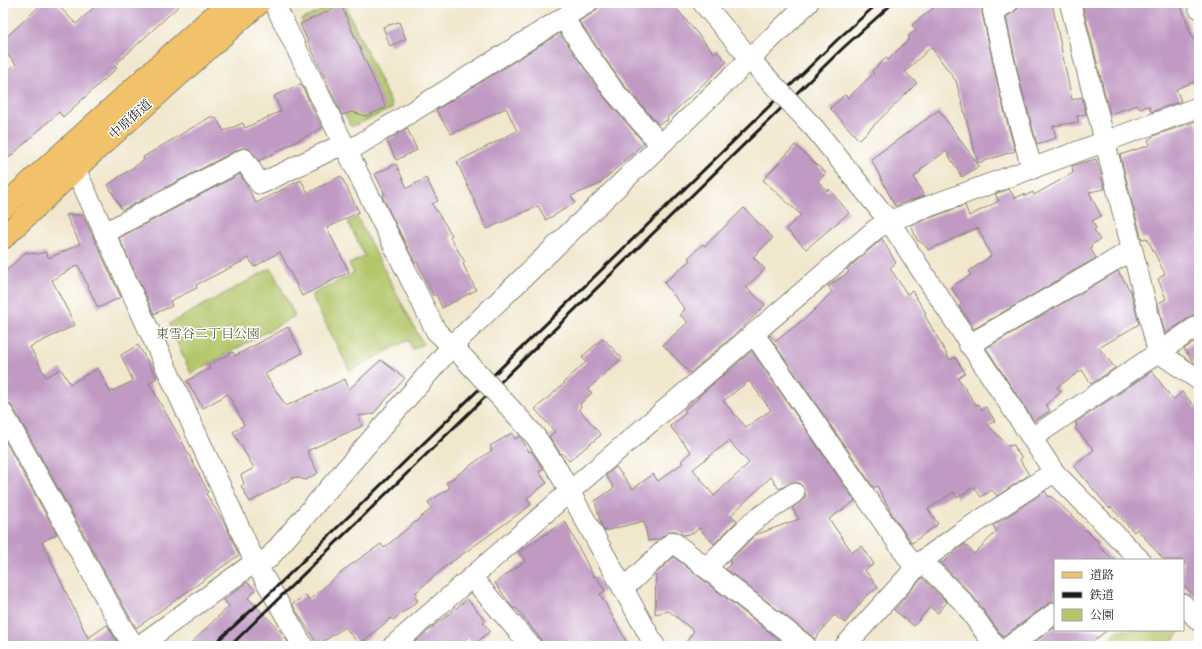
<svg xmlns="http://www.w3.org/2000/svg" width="1202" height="649" viewBox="0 0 1202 649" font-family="'IM FELL French Canon','Noto Serif JP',serif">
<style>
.green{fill:#b3c66a;stroke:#687143}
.building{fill:#c09ac3;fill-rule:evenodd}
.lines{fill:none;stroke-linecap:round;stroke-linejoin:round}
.minor-casing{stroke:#868274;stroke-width:22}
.major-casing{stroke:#868274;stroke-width:24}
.minor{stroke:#fff;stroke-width:20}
.major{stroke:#f2c26a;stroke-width:22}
.rail{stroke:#1c1c1c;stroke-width:3}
.minor-bridge-casing{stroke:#868274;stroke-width:22;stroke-linecap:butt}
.minor-bridge{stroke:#fff;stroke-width:20}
.labels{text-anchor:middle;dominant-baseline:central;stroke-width:3;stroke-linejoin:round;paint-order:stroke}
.street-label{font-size:13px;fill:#1c1c1c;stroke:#fff}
.park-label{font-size:13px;fill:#58603b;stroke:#fff}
</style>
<rect width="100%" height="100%" fill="#fff"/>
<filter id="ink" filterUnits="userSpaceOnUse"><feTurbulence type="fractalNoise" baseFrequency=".025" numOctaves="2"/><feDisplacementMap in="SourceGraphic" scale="8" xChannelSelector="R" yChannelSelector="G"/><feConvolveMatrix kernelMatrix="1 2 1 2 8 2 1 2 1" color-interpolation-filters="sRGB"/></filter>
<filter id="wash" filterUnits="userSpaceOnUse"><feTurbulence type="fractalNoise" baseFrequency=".012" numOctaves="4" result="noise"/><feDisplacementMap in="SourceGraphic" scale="16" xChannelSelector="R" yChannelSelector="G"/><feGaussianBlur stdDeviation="0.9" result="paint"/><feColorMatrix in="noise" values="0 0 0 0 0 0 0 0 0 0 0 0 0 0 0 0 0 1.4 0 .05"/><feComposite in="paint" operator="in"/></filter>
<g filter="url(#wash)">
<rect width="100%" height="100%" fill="#f1e7cd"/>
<g class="green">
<polygon points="337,3 344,3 393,108 351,127 301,20"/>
<polygon points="357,217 423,344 413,349 408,340 350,371 311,295 354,273 349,264 365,256 348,222"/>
<polygon points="271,268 295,316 191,374 169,324"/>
<polygon points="1183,628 1184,629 1166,646 1105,646 1103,644 1119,630 1183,630"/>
</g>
<g id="blocks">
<g class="building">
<polygon points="43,3 56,3 76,24 99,3 182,3 114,66 117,68 63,117 59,112 3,163 3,76 16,64 3,50 3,40"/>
<polygon points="603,3 672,3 711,50 714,53 717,51 727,62 667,118 668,120 658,124 622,83 579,21 593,13"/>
<polygon points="944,3 985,3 982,7 982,13 1000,95 1015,151 978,163 956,81 931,47 905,72 917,83 859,140 830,108 845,95 848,98 874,73 872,71 886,58 888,60 910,38 908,36 916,30 912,25 937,5 939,7"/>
<polygon points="1019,3 1052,3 1072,100 1082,97 1086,114 1077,116 1078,122 1053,126 1056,138 1037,144 1022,90 1006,17 1018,9"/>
<polygon points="1082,3 1180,3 1193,39 1199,39 1199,80 1176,89 1181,101 1151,112 1149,106 1139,108 1138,105 1110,114"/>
<polygon points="341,5 386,108 365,116 352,112 342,115 300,24"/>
<polygon points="399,22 406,39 390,46 383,27"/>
<polygon points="560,33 604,97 644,143 598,185 571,196 575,203 546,220 538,206 487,229 457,162 517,131 506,108 451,134 436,110"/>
<polygon points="301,84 322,128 259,161 250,149 244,148 239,149 122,210 108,185 144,160 143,157 212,116 213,119 216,118 224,131 243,123 245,128 281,111 274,96"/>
<polygon points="939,110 979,166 962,177 946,151 921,169 921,171 914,177 924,196 895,206 871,159"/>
<polygon points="1196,121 1199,131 1199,314 1193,315 1165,334 1158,303 1166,299 1158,279 1165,274 1147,238 1142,239 1141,236 1120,155 1150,145 1148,140 1156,135"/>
<polygon points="407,128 417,150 396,160 387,141"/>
<polygon points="795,145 826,173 818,181 827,191 829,189 849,213 806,249 786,229 801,215 763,180"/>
<polygon points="1096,159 1105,189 1089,192 1101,216 1092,221 1096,228 1094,230 1100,240 1091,245 1092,247 1090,248 1096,258 974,329 959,306 962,304 951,287 971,275 969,271 991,256 978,228 928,250 925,245 917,240 911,225 965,205 969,216 999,201 995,194 1009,189 1015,198 1024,194 1025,196 1033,192 1034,195 1073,173 1072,166"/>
<polygon points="396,164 407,188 426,178 438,201 432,204 452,235 450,237 465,262 463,264 476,290 442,308 436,294 433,296 417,262 415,263 382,196 385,194 375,174"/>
<polygon points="240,174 256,203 301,180 308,193 341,176 359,212 327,228 349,272 302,296 280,252 254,267 249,258 196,285 197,288 170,301 172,306 154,314 119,238"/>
<polygon points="744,208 773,238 753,257 765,269 746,287 765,305 740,330 690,373 663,345 688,322 680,315 685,309 664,283 690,260 688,258 703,244 705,246"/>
<polygon points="66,215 83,215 121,297 98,308 78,265 52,280 75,325 30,347 46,377 61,369 70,384 98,368 110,392 133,381 121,355 138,345 157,378 149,383 185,447 208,492 206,494 225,524 239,555 136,628 13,407 9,403 3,402 3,274 26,252 38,254 45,252 49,258 80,244"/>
<polygon points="882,239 896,263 890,268 907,294 912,291 926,313 924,314 950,360 955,357 965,373 958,378 976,405 978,404 982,410 986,407 995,421 988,425 1008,446 1014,445 1016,451 1022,457 1020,460 1029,475 997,496 992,490 981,497 974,487 957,498 954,492 928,509 938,524 912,543 893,516 877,486 874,488 769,336 770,335 776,341 807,317 832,292 828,286 849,272 847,269"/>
<polygon points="1118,271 1131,292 1139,324 1099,348 1115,368 1091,384 1082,370 1057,387 1061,392 1046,404 1050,411 1034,421 986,348"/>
<polygon points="288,327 302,353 265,374 286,406 345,379 349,389 381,360 405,378 373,414 358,416 362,426 307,451 318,473 306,480 295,477 250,502 241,486 244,484 241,475 254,468 233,432 244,425 228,394 203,408 187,381 210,368 208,365 233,352 235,356"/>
<polygon points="603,338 622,358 588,389 592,393 580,404 581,407 579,409 601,435 569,461 562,453 561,454 549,436 555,432 535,409 565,383 564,382 586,362 582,357"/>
<polygon points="1199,339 1199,366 1194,363 1184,349"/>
<path d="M752,351L855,501L829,519L852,552L862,546L874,564L865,570L878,588L866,596L845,623L834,615L815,639L726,569L731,563L729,561L755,535L799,519L792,508L805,498V492L799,483L793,482L779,489L771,477L731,515L737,521L714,544L699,528L694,533L683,535L676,531H670L659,539L648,541L644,521L604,531L601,524L595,501L614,488L606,475L616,467L633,489L653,474L658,481L683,463L681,461L691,452L670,426L686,413L684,410L699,398L698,397ZM749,381L771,410L746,427L723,401ZM729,441L749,463L714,496L693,469Z"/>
<polygon points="1152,371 1173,400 1182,392 1199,411 1199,600 1183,585 1183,560 1164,560 1137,529 1134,532 1111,507 1109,508 1074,466 1094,450 1075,428 1077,425 1075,423"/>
<polygon points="512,433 515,439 520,436 529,452 531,451 543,469 539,472 547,483 527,498 531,505 446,566 416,592 417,594 415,597 418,601 393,620 391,618 359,645 345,627 318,645 292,604 306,595 309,600 349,566 381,544 384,548 432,508 428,502 450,488 446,483 492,450 490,446"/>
<polygon points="3,437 57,534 42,542 88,638 107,625 117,641 109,646 3,646"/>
<polygon points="1045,491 1048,496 1052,497 1069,513 1099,543 1097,545 1114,560 1055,560 1055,602 1048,604 1003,637 973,596 940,562 942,563 965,544 974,554 997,531 993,526"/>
<polygon points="565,521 594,577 596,576 605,591 600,594 629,646 542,646 540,638 516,608 513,608 495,583 525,561 519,552"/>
<polygon points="674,557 698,576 787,646 683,646 694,631 669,611 655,614 656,574"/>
<polygon points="922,578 947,602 938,613 930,607 914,626 894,610"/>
<polygon points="247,582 255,590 248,598 284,635 290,646 188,646 229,606 224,600"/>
<polygon points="467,599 485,620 483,623 490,631 474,645 467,638 457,646 410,646"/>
<polygon points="1055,627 1055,630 1107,630 1088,646 1029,646"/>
</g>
</g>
</g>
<g filter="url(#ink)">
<use href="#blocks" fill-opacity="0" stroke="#868274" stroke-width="1"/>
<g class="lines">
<g class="minor-casing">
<g id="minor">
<polyline points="274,3 436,331 461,355"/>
<polyline points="703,3 757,67"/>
<polyline points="1008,3 993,11 1011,93 1032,169"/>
<polyline points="1070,3 1158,352 1199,380"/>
<polyline points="1197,3 1199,8"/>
<polyline points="563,18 613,90 660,144"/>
<polyline points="815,129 889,221 1054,472 1140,560"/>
<polyline points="347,152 587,3"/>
<polyline points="69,155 255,562 303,646"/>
<polyline points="104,233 244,159 260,184 343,144"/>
<polyline points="754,334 915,568"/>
<polyline points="969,345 1132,250"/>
<polyline points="3,413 124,631 135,646"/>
<polyline points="522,421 535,436 556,467 655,646"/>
<polyline points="1032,438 1199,325"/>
<polyline points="922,561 964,603 995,646"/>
<polyline points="706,568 752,522 794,493"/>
<polyline points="472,578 531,646"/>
<polyline points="623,589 673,542 806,646"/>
<polyline points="1183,604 1199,621"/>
<polyline points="139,646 255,562 268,559 452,346 808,3"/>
<polyline points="393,646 569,492 876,229 889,221 1199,107"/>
<polyline points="845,646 922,561 962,532 1054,472"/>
<polyline points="1010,646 1055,613"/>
</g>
</g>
<g class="major-casing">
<g id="major">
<polyline points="3,207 228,3"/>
<polyline points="3,238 89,156 259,3"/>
</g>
</g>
<use href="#minor" class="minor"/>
<use href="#major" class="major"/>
<g class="rail">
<polyline points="212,646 265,598 837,40 878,3"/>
<polyline points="230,646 843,48 893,3"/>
</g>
<g class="minor-bridge-casing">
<g id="minor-bridge">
<polyline points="757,67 815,129"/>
<polyline points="463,357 522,421"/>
</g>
</g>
<use href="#minor-bridge" class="minor-bridge"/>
</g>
</g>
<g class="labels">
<g class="street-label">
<text transform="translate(130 119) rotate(-42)">中原街道</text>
</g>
<g class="park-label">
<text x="208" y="333">東雪谷二丁目公園</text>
</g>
</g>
<rect width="1202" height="649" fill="none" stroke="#fff" stroke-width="16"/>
<rect x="1054" y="559" width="130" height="72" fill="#ffffff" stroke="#a4a4a4"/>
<rect x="1062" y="572" width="20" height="6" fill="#f2c26a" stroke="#a4a4a4"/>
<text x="1090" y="579" font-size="12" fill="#1c1c1c">道路</text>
<rect x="1062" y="592" width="20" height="6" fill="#1c1c1c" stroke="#a4a4a4"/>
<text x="1090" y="599" font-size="12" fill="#1c1c1c">鉄道</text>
<rect x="1062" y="609" width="20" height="12" fill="#b3c66a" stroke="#a4a4a4"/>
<text x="1090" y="619" font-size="12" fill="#1c1c1c">公園</text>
</svg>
